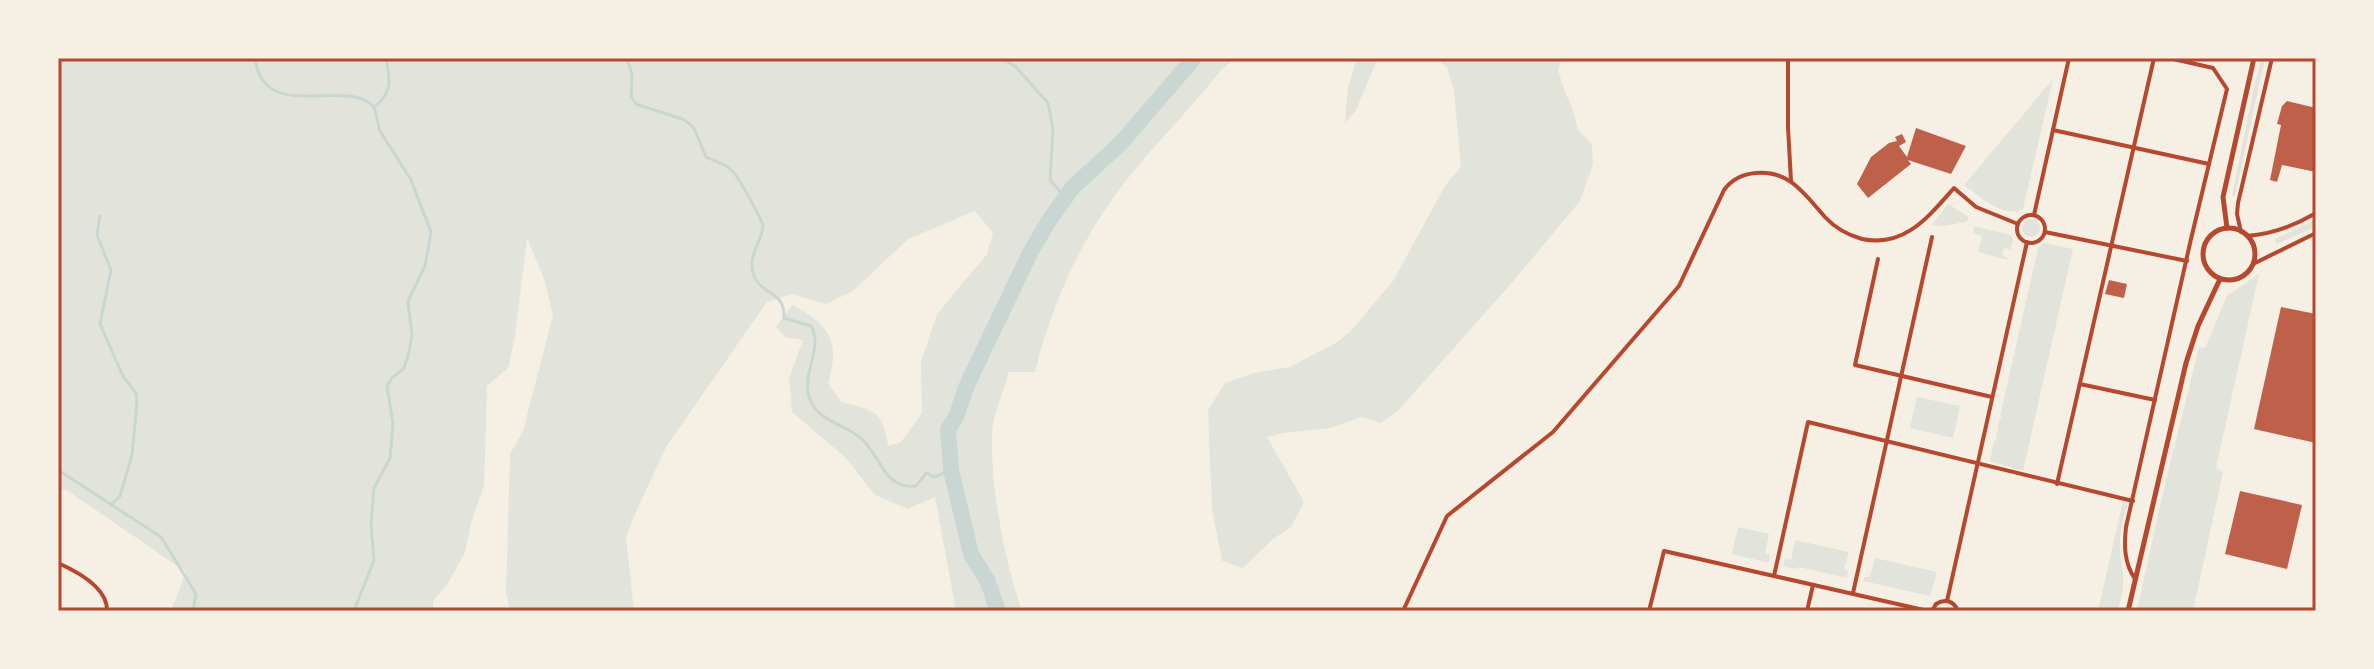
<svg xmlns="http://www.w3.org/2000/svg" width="2374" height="669" viewBox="0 0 2374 669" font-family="Overpass,sans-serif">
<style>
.green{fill:#e2e4dc}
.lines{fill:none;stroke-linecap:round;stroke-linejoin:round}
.stream{stroke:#c9d6d2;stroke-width:3}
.river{stroke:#c9d6d2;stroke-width:16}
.building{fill:#bf614a}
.minor{stroke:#b5482f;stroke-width:4}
.tertiary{stroke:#b5482f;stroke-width:5}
.neatline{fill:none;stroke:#b5482f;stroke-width:3}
</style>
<rect width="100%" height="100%" fill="#f6efe4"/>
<g class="green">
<path d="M58,58H1235L1221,70C1187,114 1145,153 1113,198C1077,249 1049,312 1035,372H1009C1004,391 993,413 992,433C990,483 1005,564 1022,611H956L935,497L908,509L875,495L845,457L792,412L789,379L803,340L785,337L776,327L792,305C829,324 841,341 828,383L841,402C875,410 883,411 888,446L901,442L922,413L921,362L937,314L987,254L993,233L975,211L908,239L853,291L826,304L792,294L767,302L666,447L636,512L626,538L634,611H510L506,593L510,454L523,431L553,315L544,279L527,238L515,337L508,368L487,386L484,486L471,523L465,552L447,585L433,601V611H171L186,572L68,491L58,488Z"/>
<polygon points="1357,58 1378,58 1356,110 1345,123 1348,88"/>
<polygon points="1435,58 1562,58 1558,70 1565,92 1573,110 1578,130 1592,144 1593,164 1580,201 1510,285 1397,412 1380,423 1362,417 1330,428 1284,433 1267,437 1304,502 1291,527 1273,539 1243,568 1222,561 1212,508 1208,410 1225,383 1254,373 1290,367 1334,344 1350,332 1393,281 1445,186 1461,167 1454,91 1447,67"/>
<polygon points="2262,58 2265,58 2235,196 2232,196 2255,82"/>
<path d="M2053,79L2023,209C2003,219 1980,196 1964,185Z"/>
<polygon points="1948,204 1969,217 1966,222 1943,226 1932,225"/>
<polygon points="2316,219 2316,227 2276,244 2275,239"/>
<circle cx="2031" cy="228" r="9"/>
<polygon points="1974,226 2011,235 2013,239 2011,250 2004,248 2002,255 2008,258 2008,260 1978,252 1982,236 1973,233"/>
<polygon points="2045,243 2073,249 2023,471 1990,461 1994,441 1996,441 1999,420 2002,417 2000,416 2037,253 2038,247"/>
<polygon points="2259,274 2216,468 2223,472 2193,611 2137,611 2161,501 2199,347 2205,348 2227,296"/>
<polygon points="1917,397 1960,406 1953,438 1910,428"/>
<path d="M2123,501L2128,502C2125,515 2120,528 2120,541C2120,570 2129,580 2117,611H2098Z"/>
<polygon points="1738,527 1769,534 1765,553 1770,555 1769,563 1732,554"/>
<polygon points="1795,540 1849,552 1844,569 1848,571 1847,578 1799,567 1795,569 1783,566 1785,559 1791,560"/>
<polygon points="1875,558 1937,572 1930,596 1863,581 1864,577 1870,577"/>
</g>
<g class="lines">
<g class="stream">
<path d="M255,58C263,125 346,76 374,107"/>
<path d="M627,58L632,75L631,96L636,104L685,120L694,128L706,157C716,162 726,163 733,172C738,176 763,222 763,226C762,243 744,258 756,280C766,296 785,292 784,318L811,326C823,347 804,370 808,393C814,422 845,423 863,440C881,458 885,490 916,486L926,473L934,477L951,470"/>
<polyline points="1001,58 1015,66 1048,103 1053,129 1050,180 1065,197"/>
<polyline points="1187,58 1190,63"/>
<path d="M374,107C393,93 390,79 386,58"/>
<polyline points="100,216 97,235 111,270 100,324 123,376 136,393 137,403 132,455 120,496 112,504"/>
<polyline points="58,470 161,537 196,594 193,611"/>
<polyline points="354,611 374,560 371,525 374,488 390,458 393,424 387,386 392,378 404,368 408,356 412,336 408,301 425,266 431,232 411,180 380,131 374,107"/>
</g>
<polyline class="river" points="998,611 988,582 971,554 951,470 948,429 956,417 967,385 1030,253 1048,222 1073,187 1121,143 1194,58"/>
</g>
<g class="building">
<polygon points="2287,101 2316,108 2316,172 2282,165 2277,182 2270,180 2281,125 2277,124 2282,106"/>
<polygon points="1916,128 1966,146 1951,174 1908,160 1911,164 1868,198 1857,184 1871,157 1889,143 1897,141 1895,137 1902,134 1906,142 1899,146 1907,157"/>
<polygon points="2109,280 2127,284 2124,298 2105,294"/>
<polygon points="2281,307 2316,314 2316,443 2254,429"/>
<polygon points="2240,491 2302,505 2287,569 2225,554"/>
</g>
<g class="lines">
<g class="minor">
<polyline points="1788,58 1788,127 1791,181"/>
<polyline points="2053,130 2209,164"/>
<circle cx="2031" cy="229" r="14"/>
<polyline points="2034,215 2069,58"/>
<polyline points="2045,232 2187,261"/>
<polyline points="2241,232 2237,214 2238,203 2272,58"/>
<path d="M2247,236C2273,234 2294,226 2316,213"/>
<polyline points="1878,259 1855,365 1992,397"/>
<polyline points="2253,264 2316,233"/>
<polyline points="2080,384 2155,400"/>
<polyline points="2057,484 2154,58"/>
<path d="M58,563C76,571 108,588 107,611"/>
<polyline points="1774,576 1808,422 2133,501"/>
<path d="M2135,579C2124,563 2124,545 2126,527L2191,239L2227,89L2213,68L2169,58"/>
<polyline points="1853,593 1932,237"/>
<polyline points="1947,601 2027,242"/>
<path d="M1403,611L1447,516L1553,432L1679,286L1724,190C1732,179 1743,174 1756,173C1790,170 1805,195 1825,217C1835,228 1848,235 1862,239C1905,248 1929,216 1954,188L1976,207L2018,224"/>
<polyline points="1649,611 1664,551 1928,611"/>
<polyline points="1807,611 1813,585"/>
<path d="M1932,611L1936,604C1945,598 1954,601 1958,611"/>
</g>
<g class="tertiary">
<circle cx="2229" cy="254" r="26"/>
<polyline points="2227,228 2223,197 2254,58"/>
<polyline points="2128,611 2186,363 2198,326 2220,279"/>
</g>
</g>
<rect width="2374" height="669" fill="none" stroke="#f6efe4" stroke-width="120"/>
<rect x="60" y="60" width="2254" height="549" class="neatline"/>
</svg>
